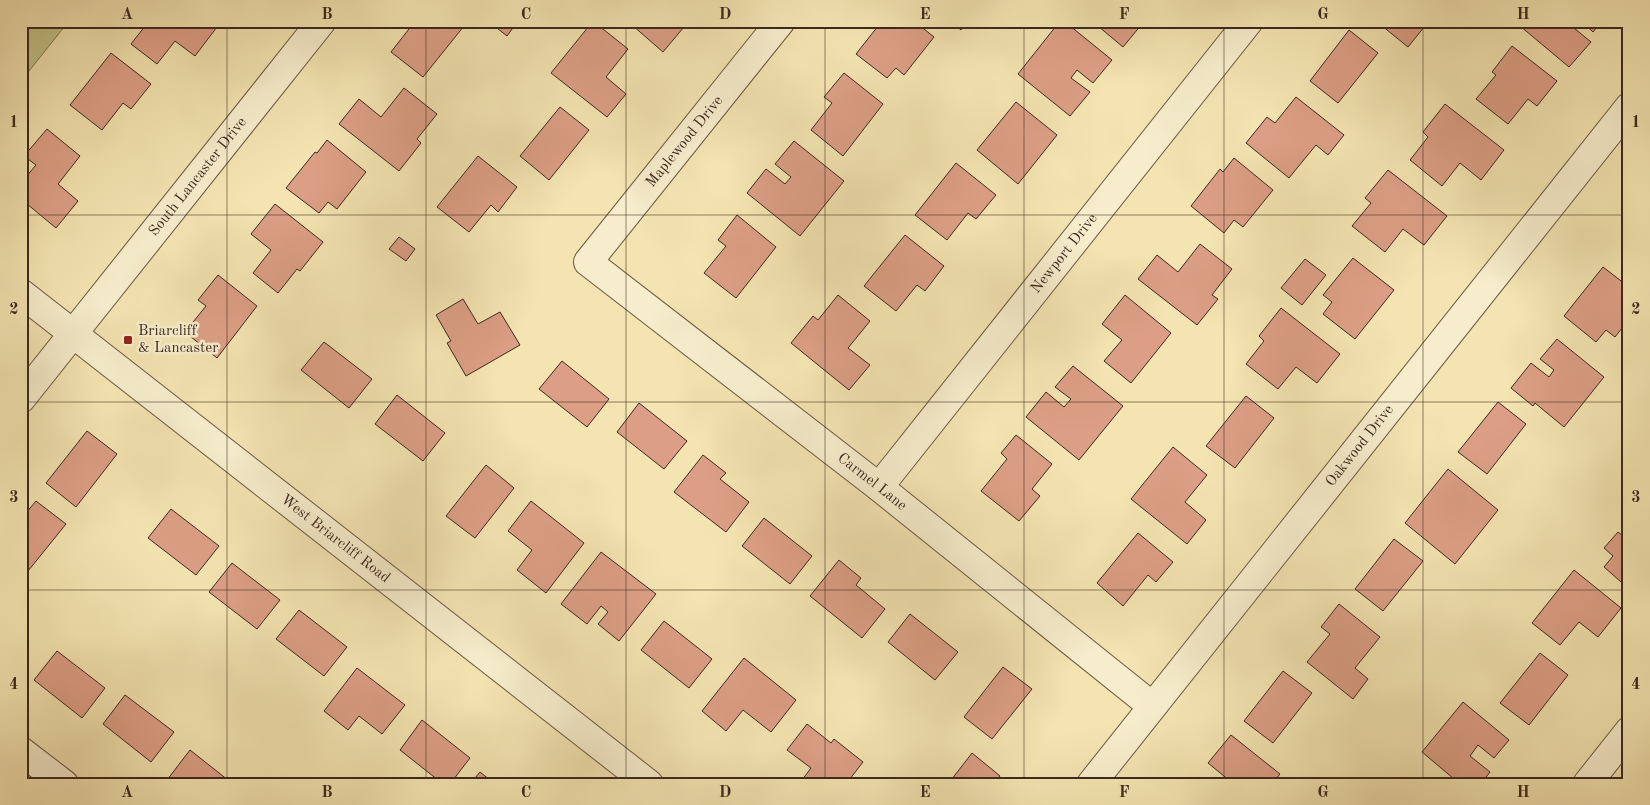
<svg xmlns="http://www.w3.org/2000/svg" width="1650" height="805" viewBox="0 0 1650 805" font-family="'Old Standard TT',serif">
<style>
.green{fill:#c2c287;stroke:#807552}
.building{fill:#dc9f85;stroke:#3d281e}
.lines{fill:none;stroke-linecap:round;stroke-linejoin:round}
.minor-casing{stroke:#6a5743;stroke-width:30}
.minor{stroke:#f7edcc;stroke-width:28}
.grid{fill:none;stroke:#3d281e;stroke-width:1;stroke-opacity:0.55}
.poi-dot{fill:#8f2418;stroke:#f7edcc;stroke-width:2}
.labels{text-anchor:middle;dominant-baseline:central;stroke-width:5;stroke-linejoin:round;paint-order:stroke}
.street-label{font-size:15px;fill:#3d281e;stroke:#f7edcc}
.poi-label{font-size:15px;fill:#3d281e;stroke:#f7edcc;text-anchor:start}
.neatline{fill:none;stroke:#3d281e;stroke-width:2}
.grid-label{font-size:16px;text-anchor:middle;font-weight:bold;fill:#3d281e}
</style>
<rect width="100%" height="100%" fill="#f3e4b1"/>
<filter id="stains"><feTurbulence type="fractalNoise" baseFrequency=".004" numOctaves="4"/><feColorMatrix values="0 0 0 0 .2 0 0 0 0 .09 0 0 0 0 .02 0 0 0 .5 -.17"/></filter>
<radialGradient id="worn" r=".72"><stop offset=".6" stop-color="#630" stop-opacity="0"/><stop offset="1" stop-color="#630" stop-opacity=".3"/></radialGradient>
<polygon class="green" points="21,21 69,21 21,81"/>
<g class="building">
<polygon points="149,21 209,21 217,27 195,56 175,41 157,64 131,44"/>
<polygon points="408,21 458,21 464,26 423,77 391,52 412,25"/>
<polygon points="488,21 518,21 507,36"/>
<polygon points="593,21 628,49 606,77 626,94 607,117 551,73"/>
<polygon points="636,21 689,21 663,52 632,25"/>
<polygon points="882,21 914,21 934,37 904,75 896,68 887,78 856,54"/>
<polygon points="950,21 967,21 961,30"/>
<polygon points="1060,21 1064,21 1112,60 1093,83 1077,70 1071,78 1090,92 1070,116 1018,74"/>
<polygon points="1092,21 1139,21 1142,24 1123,47"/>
<polygon points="1376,21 1429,21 1408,47"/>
<polygon points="1514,21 1579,21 1574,28 1591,42 1569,67"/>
<polygon points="1581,21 1602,21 1593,32"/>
<polygon points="1349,30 1378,53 1338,103 1310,81"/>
<polygon points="1512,46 1557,81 1537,106 1528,99 1508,124 1476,99 1496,75 1492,72"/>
<polygon points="111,53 151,84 131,109 123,103 102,130 70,105"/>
<polygon points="844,73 883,104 843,156 811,130 832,103 824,97"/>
<polygon points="404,88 437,114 417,139 421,143 399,171 339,124 359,99 381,117"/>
<polygon points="1296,97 1344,135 1328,155 1316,145 1289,178 1246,143 1267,117 1275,123"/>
<polygon points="1016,102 1057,135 1018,184 977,150"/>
<polygon points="1445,104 1504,150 1481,180 1460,163 1442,186 1410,160 1428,137 1423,132"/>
<polygon points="560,107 589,130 549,180 520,156"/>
<polygon points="47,129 80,156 58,184 78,201 56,228 21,199 21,183 36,165 24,156"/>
<polygon points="327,140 366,172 337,209 328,202 319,213 286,188 315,152 317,153"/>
<polygon points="794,141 844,181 800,236 747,193 766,169 785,184 791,177 775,164"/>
<polygon points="478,156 517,187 498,212 491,205 469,232 437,207"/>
<polygon points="1234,158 1273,190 1243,227 1234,220 1224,233 1191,206 1220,169 1223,172"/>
<polygon points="956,163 996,195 976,219 968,213 947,240 915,215"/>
<polygon points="1388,170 1447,216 1424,245 1403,229 1385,252 1352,226 1371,203 1365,198"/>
<polygon points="275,204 323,242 300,271 297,269 278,293 253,273 271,250 251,234"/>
<polygon points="737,215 776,247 736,298 704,273 726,246 718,240"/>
<polygon points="905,235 944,266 925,291 917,285 896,311 864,286"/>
<polygon points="399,237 415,249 406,261 389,249"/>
<polygon points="1200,244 1232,269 1212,295 1218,299 1197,325 1138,279 1157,255 1178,272"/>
<polygon points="1353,258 1394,290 1355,339 1323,314 1332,302 1323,295"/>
<polygon points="1305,259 1326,275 1302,305 1281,288"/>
<polygon points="1603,267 1629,287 1629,319 1615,337 1606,330 1596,342 1564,316"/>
<polygon points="218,275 257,306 217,358 185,332 206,306 198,300"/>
<polygon points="838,295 870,321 848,348 870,365 849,390 791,343 813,316 818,320"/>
<polygon points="1125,295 1171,333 1131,383 1104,361 1122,340 1102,324"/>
<polygon points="463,299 478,324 500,312 520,345 466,376 447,343 451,341 436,315"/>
<polygon points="1281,308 1340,354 1317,383 1296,367 1278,389 1246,364 1264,341 1259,336"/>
<polygon points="1557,339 1604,377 1564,427 1535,403 1533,406 1511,388 1531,363 1549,377 1554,370 1540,359"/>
<polygon points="324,342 372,379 349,408 301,370"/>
<polygon points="562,361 609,399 587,427 539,389"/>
<polygon points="1073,366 1123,406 1079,460 1026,417 1046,392 1064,407 1071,399 1055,387"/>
<polygon points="397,395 445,433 423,461 375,424"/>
<polygon points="1246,396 1274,418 1235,468 1206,446"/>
<polygon points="1498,402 1526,424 1487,474 1458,452"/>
<polygon points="639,403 687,441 664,469 617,432"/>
<polygon points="87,431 117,454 76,507 46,483"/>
<polygon points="1016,435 1052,464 1032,489 1040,496 1019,521 981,491 1007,459 1001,453"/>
<polygon points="1173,447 1207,475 1185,502 1206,520 1187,544 1131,499"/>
<polygon points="703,455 726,473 720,479 749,502 726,532 674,492"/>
<polygon points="486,465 514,488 475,538 446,516"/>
<polygon points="1448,469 1498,510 1455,564 1405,523"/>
<polygon points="36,501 66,524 24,576 21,574 21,519"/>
<polygon points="531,501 584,543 546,593 517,570 532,550 508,531"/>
<polygon points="171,509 219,546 196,575 148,538"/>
<polygon points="764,518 812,556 790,584 742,546"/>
<polygon points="1618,532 1629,541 1629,589 1604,567 1613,556 1604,548"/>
<polygon points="1138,533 1173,562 1156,582 1148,575 1123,606 1097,583"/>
<polygon points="1394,539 1423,561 1383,611 1355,589"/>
<polygon points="601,552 656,594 619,641 598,624 608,612 601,606 587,624 561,604"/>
<polygon points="839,560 861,578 856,585 885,609 862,638 810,596"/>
<polygon points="232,563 280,600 257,629 209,592"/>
<polygon points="1574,570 1621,608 1598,637 1579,622 1560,645 1532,623"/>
<polygon points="1339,604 1380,637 1355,668 1368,679 1353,699 1307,662 1330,634 1321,627"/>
<polygon points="299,610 347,647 324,676 276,639"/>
<polygon points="910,614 958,652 935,680 888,642"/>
<polygon points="664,621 712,659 689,688 641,650"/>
<polygon points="57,651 105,688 82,718 34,680"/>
<polygon points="1540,653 1568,675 1529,725 1500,703"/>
<polygon points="744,658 796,700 771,732 743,710 726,731 702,711"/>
<polygon points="1003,667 1032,689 992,739 964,717"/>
<polygon points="357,668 405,705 382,734 359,716 348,730 324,711"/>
<polygon points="1283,671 1312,693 1273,743 1244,721"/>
<polygon points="125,695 174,732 151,762 103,724"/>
<polygon points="1463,702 1509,740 1494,758 1478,745 1470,756 1490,772 1481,784 1460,784 1422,752"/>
<polygon points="422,720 470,758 450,784 443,784 400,750"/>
<polygon points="807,724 831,743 834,739 863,762 846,784 799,784 811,768 787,750"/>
<polygon points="1231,735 1280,774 1272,784 1227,784 1230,781 1208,763"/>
<polygon points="190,750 233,784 173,784 167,780"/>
<polygon points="972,753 1000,776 994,784 948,784"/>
<polygon points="480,772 495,784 470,784"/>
</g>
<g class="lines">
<g class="minor-casing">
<g id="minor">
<path id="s1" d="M781,21L588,262L879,487L1152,706"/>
<path id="s2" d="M21,293L649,784"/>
<path id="s3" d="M21,399L322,21"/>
<path id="s4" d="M879,487L1249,21"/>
<polyline points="21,751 64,784"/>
<path id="s5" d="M1091,784L1629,107"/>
<polyline points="1587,784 1629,731"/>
</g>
</g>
<use href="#minor" class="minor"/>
</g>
<path class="grid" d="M227,21V784M426,21V784M626,21V784M825,21V784M1024,21V784M1224,21V784M1423,21V784M21,215H1629M21,402H1629M21,590H1629"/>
<rect class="poi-dot" x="123" y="335" width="10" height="10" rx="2.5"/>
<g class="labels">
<g class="street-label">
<text transform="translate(685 142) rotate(-51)">Maplewood Drive</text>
<text stroke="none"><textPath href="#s3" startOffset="284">South Lancaster Drive</textPath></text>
<text stroke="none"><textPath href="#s4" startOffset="298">Newport Drive</textPath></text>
<text stroke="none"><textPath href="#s5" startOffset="432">Oakwood Drive</textPath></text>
<text stroke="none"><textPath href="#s1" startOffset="668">Carmel Lane</textPath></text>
<text stroke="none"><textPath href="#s2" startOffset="399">West Briarcliff Road</textPath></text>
</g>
<g class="poi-label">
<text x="138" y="331">Briarcliff<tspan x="138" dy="17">&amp; Lancaster</tspan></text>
</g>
</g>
<rect width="1650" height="805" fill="none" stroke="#f3e4b1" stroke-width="55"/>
<rect x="28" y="28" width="1594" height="750" class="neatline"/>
<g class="grid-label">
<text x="127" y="19">A</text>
<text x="327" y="19">B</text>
<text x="526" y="19">C</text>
<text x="725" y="19">D</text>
<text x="925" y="19">E</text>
<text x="1124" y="19">F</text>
<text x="1323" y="19">G</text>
<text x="1523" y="19">H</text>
<text x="14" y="127">1</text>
<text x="1636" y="127">1</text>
<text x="14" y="314">2</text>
<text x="1636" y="314">2</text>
<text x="14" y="502">3</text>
<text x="1636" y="502">3</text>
<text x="14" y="689">4</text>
<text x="1636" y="689">4</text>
<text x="127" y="797">A</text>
<text x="327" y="797">B</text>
<text x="526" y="797">C</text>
<text x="725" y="797">D</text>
<text x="925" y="797">E</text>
<text x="1124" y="797">F</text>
<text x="1323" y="797">G</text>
<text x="1523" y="797">H</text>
</g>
<rect width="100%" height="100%" filter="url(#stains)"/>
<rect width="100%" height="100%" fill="url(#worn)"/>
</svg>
